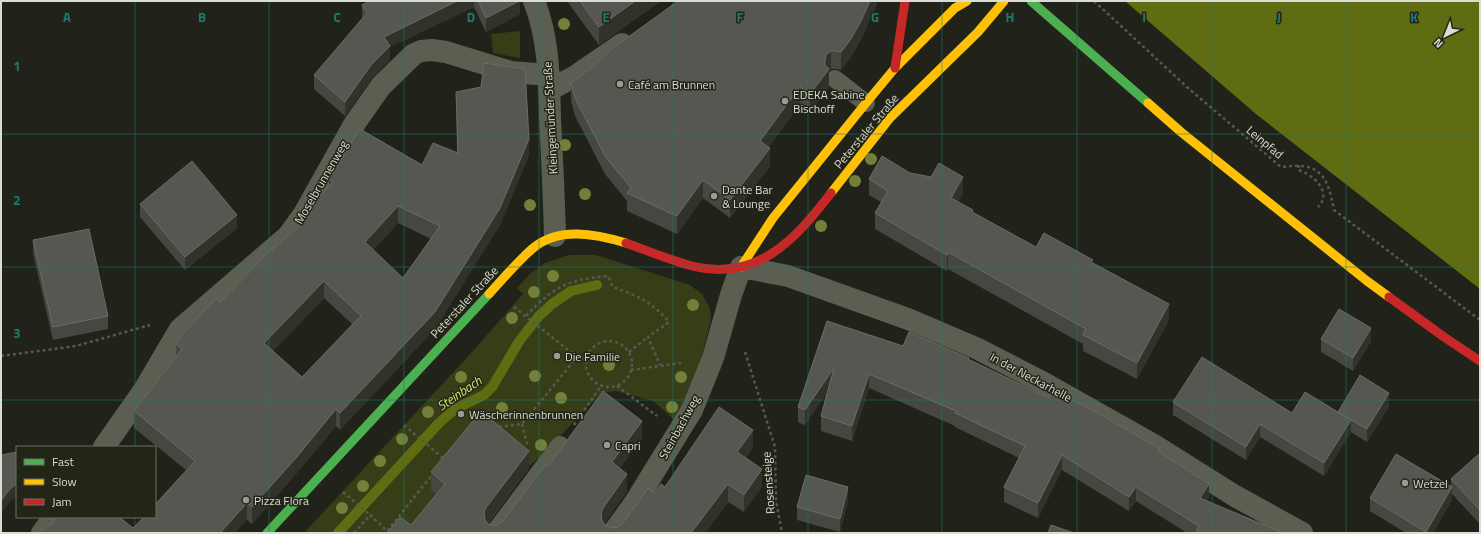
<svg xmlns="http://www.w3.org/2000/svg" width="1481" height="534" viewBox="0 0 1481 534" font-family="'Titillium Web',sans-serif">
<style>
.green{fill:#373e17}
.water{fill:#5f6c12}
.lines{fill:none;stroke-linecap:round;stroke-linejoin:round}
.stream{stroke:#5f6c12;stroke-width:10}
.path{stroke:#575950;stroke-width:2.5;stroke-dasharray:3 3;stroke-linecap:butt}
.lane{stroke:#5c5e52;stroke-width:18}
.street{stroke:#5c5e52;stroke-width:22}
.fast{stroke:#4caf50;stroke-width:9}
.slow{stroke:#ffc107;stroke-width:9}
.jam{stroke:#c62828;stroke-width:9}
.tree{fill:#74803a}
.wall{fill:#464740;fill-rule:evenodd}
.shaded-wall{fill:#31322a}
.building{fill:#565750;stroke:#6b6c64;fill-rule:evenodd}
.grid{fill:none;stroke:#197b73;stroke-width:1;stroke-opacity:0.55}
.poi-dot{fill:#999c92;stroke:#232617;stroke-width:1.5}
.labels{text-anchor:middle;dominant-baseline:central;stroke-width:3;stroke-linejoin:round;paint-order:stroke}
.poi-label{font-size:12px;fill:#daddd3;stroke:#232617;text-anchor:start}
.street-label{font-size:12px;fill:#daddd3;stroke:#232617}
.water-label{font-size:13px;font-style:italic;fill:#d0e56f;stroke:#232617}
.grid-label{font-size:13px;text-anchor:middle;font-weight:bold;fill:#197b73;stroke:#232617;stroke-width:3;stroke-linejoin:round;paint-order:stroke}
</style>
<rect width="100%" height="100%" fill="#21221a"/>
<g class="green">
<polygon points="520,31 520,58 493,53 491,34"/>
<polygon points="569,255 596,255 690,285 702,294 710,308 711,320 696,378 677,422 653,401 616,391 601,393 542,455 528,467 445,502 419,533 304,533 473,351 523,294 517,288 530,274 545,263"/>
</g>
<polygon class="water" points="1125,1 1480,1 1480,289 1256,114"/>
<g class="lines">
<polyline class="stream" points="338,533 439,423 455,409 484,395 492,387 520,340 539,316 552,304 571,291 597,285"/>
<g class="path">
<path d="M1094,1L1188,88L1281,167C1319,162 1327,173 1334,210L1480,320"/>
<path d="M1299,165L1298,170C1313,174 1333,192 1318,207"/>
<polyline points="514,307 577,357 586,359"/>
<path d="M526,316C554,286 568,280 608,276L613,287C638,296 651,301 669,322L648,337L660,365"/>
<circle cx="609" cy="364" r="23"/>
<polyline points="629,352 648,337"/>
<polyline points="745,352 775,447 776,501 782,533"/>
<polyline points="1,356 76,346 150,325"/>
<polyline points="631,370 681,363"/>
<polyline points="617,386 657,416"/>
<polyline points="522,424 527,444"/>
<polyline points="404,425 444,459"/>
<polyline points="574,425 601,386"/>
<polyline points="499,427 522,424 577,357"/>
<polyline points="343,492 370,515"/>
<polyline points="354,533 370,515 387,531 432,475"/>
</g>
<g class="lane">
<polyline points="835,79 866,103"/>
<polyline points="494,533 560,445"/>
</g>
<g class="street">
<path d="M534,1C549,38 549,78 550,118C552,157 554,197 555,236"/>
<polyline points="549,90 574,77 622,44"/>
<polyline points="104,447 144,390 180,329 288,236 304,214 355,123 381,86 414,54 421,51 432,50 446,52 511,72 549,75"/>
<polyline points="42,533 54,517"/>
<polyline points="613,533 634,504 692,410 713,358 731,295 741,267 788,276 908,319 976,348 1044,383 1154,445 1235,496 1302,533"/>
</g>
<g class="fast">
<polyline points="1031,1 1148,103"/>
<polyline points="267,533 489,294"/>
</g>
<g class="slow">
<polyline points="1148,103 1181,132 1367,281 1389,297"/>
<polyline points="831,193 890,118 978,32 1004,1"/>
<polyline points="741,267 773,218 866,103 895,68 955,8 967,1"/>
<path d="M489,294C503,279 516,263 532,249C558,226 596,234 626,243"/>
</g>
<g class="jam">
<polyline points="895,68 905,1"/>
<path d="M626,243C648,251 670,260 692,266C757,282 795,240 831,193"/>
<polyline points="1389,297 1444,337 1480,361"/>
</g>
</g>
<g class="tree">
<circle cx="564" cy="24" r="6"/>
<circle cx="565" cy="145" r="6"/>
<circle cx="871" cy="159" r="6"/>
<circle cx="855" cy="181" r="6"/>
<circle cx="585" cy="194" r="6"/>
<circle cx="530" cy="205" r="6"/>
<circle cx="821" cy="226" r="6"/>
<circle cx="553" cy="276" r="6"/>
<circle cx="534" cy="292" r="6"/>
<circle cx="693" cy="305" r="6"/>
<circle cx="512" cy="318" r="6"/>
<circle cx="609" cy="365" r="6"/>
<circle cx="535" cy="376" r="6"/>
<circle cx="461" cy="377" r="6"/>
<circle cx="681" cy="377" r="6"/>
<circle cx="561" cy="398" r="6"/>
<circle cx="672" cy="407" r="6"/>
<circle cx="502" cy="408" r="6"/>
<circle cx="428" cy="412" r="6"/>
<circle cx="402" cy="439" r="6"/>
<circle cx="541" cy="445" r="6"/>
<circle cx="380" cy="461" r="6"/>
<circle cx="363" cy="486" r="6"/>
<circle cx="342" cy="508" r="6"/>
</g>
<g class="wall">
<polygon points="370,1 520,1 520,14 486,32 474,7 390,47 390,60 371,79 345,116 314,89 314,75 362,19 362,5"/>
<polygon points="567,1 661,1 599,45"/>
<polygon points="678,1 877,1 877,4 862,37 851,57 841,70 836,69 831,69 829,71 829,87 810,112 800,105 768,147 770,166 730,218 703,198 677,234 627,211 627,201 605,174 575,116 571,101 571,83"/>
<path d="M456,92L529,155L500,225L435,329L340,430L336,426L296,474L252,524L247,520L133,528L186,470L134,428V411L176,356V344L220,302L298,227L329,187V179L422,165L457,153ZM398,223L431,239L403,278L373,250ZM324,298L352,324L302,377L273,351Z"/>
<polygon points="910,173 963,194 958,202 973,212 1036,247 1093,263 1169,320 1137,379 1083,351 1083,344 948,269 947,271 875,229 875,213 881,202 869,195 869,179"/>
<polygon points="140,204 237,228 185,270 140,217"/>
<polygon points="33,240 108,316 108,329 53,340 33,253"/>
<polygon points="1321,339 1371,341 1353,371 1321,352"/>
<polygon points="903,346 969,360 1159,452 1209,498 1207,501 1283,533 1187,533 1136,501 1129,511 1062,470 1038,518 1004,502 1004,487 1019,458 955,427 955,426 869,388 852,441 821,431 821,416 827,392 805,425 798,422 798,407"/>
<polygon points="1173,402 1292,413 1338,412 1389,406 1367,442 1351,432 1324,476 1260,437 1246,460 1173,415"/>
<polygon points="642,438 620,468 627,491 604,524 605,525 611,528 618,527 623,523 654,493 665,487 753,447 746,458 762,487 744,512 728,502 705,533 387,533 411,525 436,494 431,490 431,472 529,468 488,524 493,526 498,525 502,522 548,466"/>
<polygon points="1480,453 1480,524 1452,494 1452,500 1433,533 1406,533 1370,511 1370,498 1451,486 1451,479"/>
<polygon points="848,500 840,532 797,520 797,507"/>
</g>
<g class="shaded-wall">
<polygon points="457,1 474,1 474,7 390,47 390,60 371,79 345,116 345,102 384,37"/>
<polygon points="520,1 520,14 486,32 486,18"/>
<polygon points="635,1 661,1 599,45 599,27"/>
<polygon points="870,1 877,1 877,4 862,37 851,57 841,70 841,52"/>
<polygon points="831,51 831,69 829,71 829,87 810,112 810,94 826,55"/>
<polygon points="800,87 800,105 760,159 760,141"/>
<polygon points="529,139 529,155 500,225 435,329 340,430 340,413"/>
<polygon points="770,148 770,166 730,218 730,200"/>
<polygon points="963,177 963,194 951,214 951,198"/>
<polygon points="703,180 703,198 677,234 677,216"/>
<polygon points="398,206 398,223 365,259 365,242"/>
<polygon points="237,215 237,228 185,270 185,257"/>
<polygon points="948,252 948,269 947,271 947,255"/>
<polygon points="324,281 324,298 264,360 264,343"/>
<polygon points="1169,304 1169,320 1137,379 1137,363"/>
<polygon points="1371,328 1371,341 1353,371 1353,358"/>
<polygon points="834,368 834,383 805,425 805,410"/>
<polygon points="869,374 869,388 852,441 852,426"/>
<polygon points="1389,393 1389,406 1367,442 1367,429"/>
<polygon points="336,409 336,426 296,474 252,524 252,507"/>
<polygon points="1351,420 1351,432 1324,476 1324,463"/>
<polygon points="642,421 642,438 612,480 612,462"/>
<polygon points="1260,424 1260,437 1246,460 1246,447"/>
<polygon points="753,430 753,447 737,470 737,452"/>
<polygon points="529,451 529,468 485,527 484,515 485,509"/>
<polygon points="1062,455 1062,470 1038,518 1038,503"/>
<polygon points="762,469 762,487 744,512 744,495"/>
<polygon points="627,474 627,491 603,526 601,514 603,508"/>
<polygon points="17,483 17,496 9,503 1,514 1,501 9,490"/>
<polygon points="728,484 728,502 705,533 691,533"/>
<polygon points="1209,484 1209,498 1200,512 1200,498"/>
<polygon points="848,487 848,500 840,532 840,519"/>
<polygon points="1136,487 1136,501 1129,511 1129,497"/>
<polygon points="1452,487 1452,500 1433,533 1426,533 1426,532"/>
<polygon points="247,503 247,520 235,533 220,533"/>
</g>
<g class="building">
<polygon points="370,1 457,1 384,37 390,46 371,65 345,102 314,75 367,13 362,5"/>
<polygon points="478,1 519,1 486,18"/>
<polygon points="580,1 635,1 599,27"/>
<polygon points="678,1 870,1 862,19 851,39 841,52 836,51 831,51 826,55 825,60 825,65 829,69 810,94 800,87 760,141 770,148 730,200 703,180 677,216 627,193 631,188 605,156 575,98 571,83 591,68 613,48"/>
<path d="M484,63L525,69L529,139L500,208L435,312L340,413L336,409L296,458L252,507L247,503L220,533H41L44,528L52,524L57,517H119L133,528L144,517H155V505L195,461L134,411L182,349L176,344L180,337L216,298L220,302L268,253L298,227L317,199L333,182L329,179L360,129L422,165L433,143L458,153L456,92L481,87ZM398,206L440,226L403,278L365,242ZM324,281L361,316L302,377L264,343Z"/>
<polygon points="882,156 910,173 931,177 939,163 963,177 951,198 973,210 972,212 1036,247 1044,233 1093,260 1091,262 1169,304 1137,363 1083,335 1086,329 948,252 947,255 875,213 888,191 869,179"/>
<polygon points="192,161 237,215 185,257 140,204"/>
<polygon points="89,229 108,316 53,327 33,240"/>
<polygon points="1339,309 1371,328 1353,358 1321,339"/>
<polygon points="827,321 903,346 909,332 969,358 968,359 1049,398 1053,390 1096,412 1159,448 1158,451 1209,484 1200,498 1283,533 1196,533 1199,526 1136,487 1129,497 1062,455 1038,503 1004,487 1025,446 955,413 956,411 869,374 852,426 821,416 834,368 805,410 798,407"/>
<polygon points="1202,357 1292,413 1305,392 1351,420 1324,463 1260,424 1246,447 1173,402"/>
<polygon points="1360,375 1389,393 1367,429 1338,412"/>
<polygon points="603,391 642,421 612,462 627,474 603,508 601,514 602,521 605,525 611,528 618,527 623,523 648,488 654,493 661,484 665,487 719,407 753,430 737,452 762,469 744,495 728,484 691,533 387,533 400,517 411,525 445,484 431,472 481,411 529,451 485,509 484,515 485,520 488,524 493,526 498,525 502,522 546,464 548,466 549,465"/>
<polygon points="17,452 17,483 9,490 1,501 1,455"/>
<polygon points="1480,453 1480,510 1451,479"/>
<polygon points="1396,454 1452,487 1426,532 1370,498"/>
<polygon points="806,475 848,487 840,519 797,507"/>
<polygon points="1051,525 1074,533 1048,533"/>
</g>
<path class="grid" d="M135,1V447M269,1V533M404,1V533M539,1V533M673,1V533M808,1V533M942,1V533M1077,1V533M1212,1V533M1346,1V533M1,134H1480M1,267H1480M1,400H1480M135,517V533"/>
<g class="poi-dot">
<circle cx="620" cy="84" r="4"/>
<circle cx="785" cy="101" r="4"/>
<circle cx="714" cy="196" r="4"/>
<circle cx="557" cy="356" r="4"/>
<circle cx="461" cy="414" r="4"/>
<circle cx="607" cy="445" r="4"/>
<circle cx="1405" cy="483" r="4"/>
<circle cx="246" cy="500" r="4"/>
</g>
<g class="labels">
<g class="poi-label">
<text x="628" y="84">Café am Brunnen</text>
<text x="793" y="94">EDEKA Sabine<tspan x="793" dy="14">Bischoff</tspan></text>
<text x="722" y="189">Dante Bar<tspan x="722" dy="14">&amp; Lounge</tspan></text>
<text x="565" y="356">Die Familie</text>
<text x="469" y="414">Wäscherinnenbrunnen</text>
<text x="615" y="445">Capri</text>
<text x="1413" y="483">Wetzel</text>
<text x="254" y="500">Pizza Flora</text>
</g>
<g class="street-label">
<text transform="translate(550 118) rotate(-93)">Kleingemünder Straße</text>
<text transform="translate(866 131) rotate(-50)">Peterstaler Straße</text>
<text transform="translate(1265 142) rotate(40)">Leinpfad</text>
<text transform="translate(321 182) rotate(-60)">Moselbrunnenweg</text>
<text transform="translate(464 302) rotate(-47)">Peterstaler Straße</text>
<text transform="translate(1031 377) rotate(28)">In der Neckarhelle</text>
<text transform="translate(679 427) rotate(-61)">Steinbachweg</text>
<text transform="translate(768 483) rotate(-94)">Rosensteige</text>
</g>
<g class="water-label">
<text transform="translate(459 393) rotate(-34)">Steinbach</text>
</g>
</g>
<g class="grid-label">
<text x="67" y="22">A</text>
<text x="202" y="22">B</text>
<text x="337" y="22">C</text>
<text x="471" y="22">D</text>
<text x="606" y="22">E</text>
<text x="740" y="22">F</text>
<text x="875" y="22">G</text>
<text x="1010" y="22">H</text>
<text x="1144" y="22">I</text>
<text x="1279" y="22">J</text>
<text x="1414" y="22">K</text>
<text x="17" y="71">1</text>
<text x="17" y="205">2</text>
<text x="17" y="338">3</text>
</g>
<rect width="1481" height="534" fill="none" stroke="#daddd3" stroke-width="4"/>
<rect x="16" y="446" width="140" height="72" fill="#232617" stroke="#6c6f62"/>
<rect x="24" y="459" width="20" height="6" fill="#4caf50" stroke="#6c6f62"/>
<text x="52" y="466" font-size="12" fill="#daddd3">Fast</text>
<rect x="24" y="479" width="20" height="6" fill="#ffc107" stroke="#6c6f62"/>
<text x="52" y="486" font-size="12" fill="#daddd3">Slow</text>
<rect x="24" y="499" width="20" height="6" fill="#c62828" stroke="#6c6f62"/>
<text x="52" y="506" font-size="12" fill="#daddd3">Jam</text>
<g transform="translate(1445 36) rotate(223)" stroke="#232617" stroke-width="3" paint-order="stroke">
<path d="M0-3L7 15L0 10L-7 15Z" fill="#daddd3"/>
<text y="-6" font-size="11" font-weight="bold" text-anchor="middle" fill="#daddd3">N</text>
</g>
</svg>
